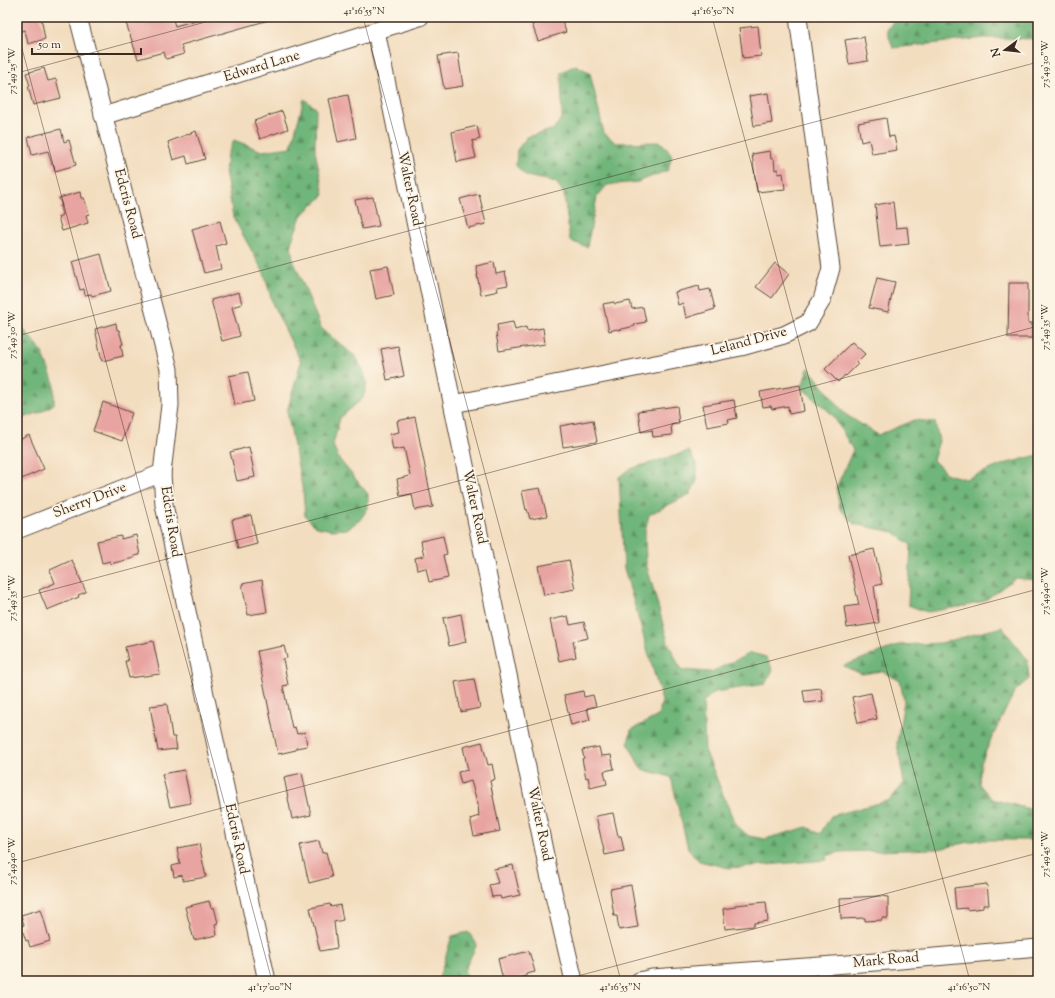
<svg xmlns="http://www.w3.org/2000/svg" width="1055" height="998" viewBox="0 0 1055 998" font-family="'Sorts Mill Goudy',serif">
<style>
.forest{fill:url(#forest-firs);stroke:#56704c}
.building{fill:#e8a4a1}
.lines{fill:none;stroke-linecap:round;stroke-linejoin:round}
.street-casing{stroke:#574536;stroke-width:19}
.street{stroke:#fff;stroke-width:17}
.ticks{fill:none;stroke:#3b2a1e;stroke-width:1;stroke-opacity:0.45}
.labels{text-anchor:middle;dominant-baseline:central;stroke-width:3.5;stroke-linejoin:round;paint-order:stroke}
.street-label{font-size:14px;fill:#3b2a1e;stroke:#fcf5e5}
.neatline{fill:none;stroke:#3b2a1e;stroke-width:1.5}
.ticks-label{font-size:10px;text-anchor:middle;fill:#3b2a1e}
</style>
<defs>
<pattern id="forest-firs" width="22" height="20" patternUnits="userSpaceOnUse"><rect width="22" height="20" fill="#70b579"/><path d="M5 1l3.5 6h-7zM16 11l3.5 6h-7z" fill="#5d9363"/></pattern>
</defs>
<rect width="100%" height="100%" fill="#fcf5e5"/>
<filter id="ink" filterUnits="userSpaceOnUse"><feTurbulence type="fractalNoise" baseFrequency=".025" numOctaves="2"/><feDisplacementMap in="SourceGraphic" scale="8" xChannelSelector="R" yChannelSelector="G"/><feConvolveMatrix kernelMatrix="1 2 1 2 8 2 1 2 1" color-interpolation-filters="sRGB"/></filter>
<filter id="wash" filterUnits="userSpaceOnUse"><feTurbulence type="fractalNoise" baseFrequency=".012" numOctaves="4" result="noise"/><feDisplacementMap in="SourceGraphic" scale="16" xChannelSelector="R" yChannelSelector="G"/><feGaussianBlur stdDeviation="0.9" result="paint"/><feColorMatrix in="noise" values="0 0 0 0 0 0 0 0 0 0 0 0 0 0 0 0 0 1.4 0 .05"/><feComposite in="paint" operator="in"/></filter>
<g filter="url(#wash)">
<rect width="100%" height="100%" fill="#f3ddbf"/>
<g class="forest">
<polygon points="896,17 1038,17 1038,39 984,38 893,48 887,30"/>
<polygon points="576,65 590,73 604,133 616,143 661,142 672,155 668,170 638,182 607,185 597,197 587,247 570,241 564,194 556,182 526,176 516,166 517,150 527,137 554,129 562,117 561,72"/>
<polygon points="304,99 316,108 315,151 324,195 301,216 291,243 293,259 321,328 356,357 363,370 367,383 363,398 340,418 333,445 339,459 368,494 368,508 360,520 347,529 332,530 316,527 305,516 303,492 287,411 301,362 273,305 264,273 233,217 225,171 227,154 234,140 262,151 291,147"/>
<polygon points="17,322 41,350 54,383 54,404 41,412 17,420"/>
<polygon points="808,367 845,414 878,435 915,420 935,422 939,441 933,460 947,474 966,479 1004,464 1038,455 1038,580 1015,578 984,601 966,606 927,612 908,605 911,545 894,532 854,524 840,509 836,488 853,450 833,415 802,388"/>
<polygon points="689,451 697,465 697,481 690,494 649,515 645,531 646,563 668,642 681,670 711,672 751,653 766,657 773,670 765,684 715,692 703,702 705,750 736,826 749,836 765,839 807,827 820,834 831,816 890,800 904,783 897,743 904,701 900,681 882,671 862,674 843,666 899,645 941,643 1002,627 1027,659 1029,679 1015,691 989,744 981,763 979,784 992,799 1033,810 1038,809 1038,840 978,840 939,849 840,852 826,856 827,860 729,868 699,861 688,849 671,777 641,769 628,743 631,730 658,716 662,701 624,568 619,477 630,469"/>
<polygon points="468,932 477,944 464,971 470,981 438,981 452,936"/>
</g>
<g id="blocks">
<g class="building">
<polygon points="17,17 41,17 45,39 28,44 25,30 17,32"/>
<polygon points="124,17 172,17 175,26 208,17 269,17 269,20 181,45 184,54 166,59 164,52 138,59"/>
<polygon points="548,17 561,17 566,32 538,41 532,24 542,21 542,19"/>
<polygon points="758,26 761,56 743,58 739,28"/>
<polygon points="864,37 868,61 849,64 845,40"/>
<polygon points="458,53 463,86 444,89 438,56"/>
<polygon points="44,68 48,81 56,79 61,98 33,105 28,86 30,86 26,73"/>
<polygon points="768,93 772,123 754,126 749,96"/>
<polygon points="348,95 356,138 338,142 329,99"/>
<polygon points="282,111 288,129 260,139 254,121"/>
<polygon points="886,118 889,137 894,136 897,150 872,154 869,140 861,142 858,123"/>
<polygon points="477,126 480,139 472,141 476,158 457,162 452,132"/>
<polygon points="61,129 64,142 69,140 76,165 55,171 54,165 52,165 48,151 32,155 28,137"/>
<polygon points="196,131 205,159 188,164 186,156 173,160 168,142"/>
<polygon points="770,151 771,159 774,159 775,170 778,169 778,174 783,173 785,189 757,192 752,154"/>
<polygon points="80,192 81,198 84,198 89,214 86,215 88,223 62,231 58,217 62,215 60,206 62,206 59,198"/>
<polygon points="479,194 486,224 468,228 460,199"/>
<polygon points="373,197 379,226 362,229 355,200"/>
<polygon points="893,202 896,228 907,227 909,244 880,247 875,205"/>
<polygon points="220,221 226,243 216,246 221,269 204,273 192,229"/>
<polygon points="101,254 111,291 92,296 91,294 85,295 84,289 80,290 72,262"/>
<polygon points="494,262 496,274 505,272 508,285 497,287 498,291 481,295 477,275 478,275 476,266"/>
<polygon points="775,263 789,274 772,298 756,287"/>
<polygon points="388,266 394,295 376,299 370,269"/>
<polygon points="877,278 895,282 888,312 869,308"/>
<polygon points="1009,283 1028,283 1028,323 1032,323 1032,338 1008,338"/>
<polygon points="699,286 700,291 710,289 715,309 686,318 683,303 678,305 675,292"/>
<polygon points="239,292 242,304 232,307 240,336 222,341 211,300"/>
<polygon points="630,301 632,309 643,307 646,322 635,324 635,326 618,330 617,329 609,331 603,304 614,302 615,304"/>
<polygon points="513,322 515,330 526,327 527,331 543,328 545,344 499,351 496,333 498,332 497,325"/>
<polygon points="116,323 117,330 119,330 123,344 121,345 123,356 102,361 95,329"/>
<polygon points="852,342 865,354 856,363 858,364 846,376 845,375 838,382 825,369"/>
<polygon points="398,346 404,376 387,380 381,349"/>
<polygon points="248,372 254,401 235,405 229,376"/>
<polygon points="800,385 804,411 789,414 788,406 772,409 771,406 763,407 760,392"/>
<polygon points="734,400 737,418 728,420 729,423 707,427 703,405"/>
<polygon points="103,402 132,413 122,441 93,431"/>
<polygon points="677,406 679,424 671,425 672,435 653,437 652,430 641,432 638,411"/>
<polygon points="415,417 433,507 415,510 412,494 400,496 397,479 409,476 410,475 404,448 393,450 390,434 399,432 397,421"/>
<polygon points="593,420 597,442 563,447 560,426"/>
<polygon points="29,435 44,469 17,481 17,441"/>
<polygon points="249,447 255,477 237,481 230,452"/>
<polygon points="540,488 547,516 530,519 527,509 526,510 522,491"/>
<polygon points="251,515 257,544 238,549 232,520"/>
<polygon points="136,535 140,555 134,556 134,558 110,564 110,561 102,563 97,541 121,536 121,539"/>
<polygon points="443,536 447,554 443,555 448,578 429,582 426,568 417,570 415,558 424,556 421,541"/>
<polygon points="874,549 882,584 874,586 879,623 847,628 844,607 859,605 848,555"/>
<polygon points="72,560 86,592 78,595 79,597 47,610 39,590 55,583 50,570"/>
<polygon points="569,560 575,589 544,595 538,566"/>
<polygon points="262,580 267,612 248,615 242,584"/>
<polygon points="461,614 466,642 449,646 443,618"/>
<polygon points="568,616 570,625 584,622 588,638 573,641 576,657 559,661 550,620"/>
<polygon points="153,641 160,674 129,678 125,661 128,661 125,647"/>
<polygon points="284,646 287,658 283,659 288,685 283,686 292,728 295,727 297,734 305,732 307,746 296,748 296,750 278,754 257,651"/>
<polygon points="474,679 480,708 461,712 455,682"/>
<polygon points="821,688 823,701 805,703 803,690"/>
<polygon points="583,691 584,697 593,695 596,706 587,708 590,720 571,725 564,695"/>
<polygon points="871,693 877,719 858,723 852,697"/>
<polygon points="167,704 172,737 175,737 177,749 158,751 150,706"/>
<polygon points="482,742 488,765 492,764 495,779 490,781 500,831 474,836 470,819 479,816 478,805 471,781 461,784 458,772 468,770 463,747"/>
<polygon points="599,747 601,756 611,755 614,769 604,771 607,784 590,788 588,777 586,778 582,759 584,758 582,750"/>
<polygon points="184,770 191,803 170,807 162,774"/>
<polygon points="302,773 311,815 292,819 284,777"/>
<polygon points="613,813 618,836 621,836 624,851 605,855 596,816"/>
<polygon points="319,841 322,853 326,852 332,877 309,883 300,845"/>
<polygon points="199,844 206,877 183,881 182,875 174,877 172,866 180,864 177,848"/>
<polygon points="513,865 520,895 501,899 500,896 492,897 489,885 498,883 494,869"/>
<polygon points="987,884 989,905 983,905 983,908 967,910 967,908 956,909 954,888"/>
<polygon points="631,885 638,927 619,930 617,916 614,916 610,889"/>
<polygon points="880,896 888,897 888,918 882,918 882,920 865,921 865,918 841,919 840,898"/>
<polygon points="209,901 211,908 214,907 218,923 215,924 217,935 194,940 185,907"/>
<polygon points="766,902 768,921 754,923 754,926 725,929 723,909 735,907 735,905"/>
<polygon points="330,904 331,907 340,905 343,920 334,922 337,948 320,951 310,908"/>
<polygon points="41,909 50,941 30,947 28,940 26,941 21,926 24,925 21,915"/>
<polygon points="529,951 535,972 526,974 526,976 511,980 510,978 503,980 498,959"/>
</g>
</g>
</g>
<g filter="url(#ink)">
<use href="#blocks" fill-opacity="0" stroke="#574536" stroke-width="1"/>
<g class="lines">
<g class="street-casing">
<g id="street">
<polyline points="78,17 159,330 169,369 170,405 162,473 164,505 267,981"/>
<polyline points="376,31 548,870 574,981"/>
<polyline points="103,116 420,17"/>
<polyline points="453,404 741,347 784,335 808,323 822,300 831,268 798,17"/>
<polyline points="17,530 162,473"/>
<polyline points="639,981 652,978 889,961 1038,948"/>
</g>
</g>
<use href="#street" class="street"/>
</g>
</g>
<path class="ticks" d="M363,17L621,981M712,17L970,981M17,30L272,981M17,73L224,17M17,336L1038,62M17,599L1038,326M17,863L1038,589M559,981L1038,853"/>
<g class="labels">
<g class="street-label">
<text transform="translate(262 67) rotate(-17)">Edward Lane</text>
<text transform="translate(409 189) rotate(78)">Walter Road</text>
<text transform="translate(127 204) rotate(75)">Edcris Road</text>
<text transform="translate(749 342) rotate(-15)">Leland Drive</text>
<text transform="translate(90 501) rotate(-21)">Sherry Drive</text>
<text transform="translate(474 507) rotate(78)">Walter Road</text>
<text transform="translate(170 522) rotate(81)">Edcris Road</text>
<text transform="translate(539 824) rotate(78)">Walter Road</text>
<text transform="translate(236 839) rotate(78)">Edcris Road</text>
<text transform="translate(886 961) rotate(-5)">Mark Road</text>
</g>
</g>
<rect width="1055" height="998" fill="none" stroke="#fcf5e5" stroke-width="44"/>
<g transform="translate(1005 50) rotate(255)" stroke="#fcf5e5" stroke-width="3" paint-order="stroke">
<path d="M0-3L7 15L0 10L-7 15Z" fill="#3b2a1e"/>
<text y="-6" font-size="11" font-weight="bold" text-anchor="middle" fill="#3b2a1e">N</text>
</g>
<path d="M32 48v6h109v-6" fill="none" stroke="#3b2a1e" stroke-width="2"/>
<text x="38" y="48" font-size="12" fill="#3b2a1e" stroke="#fcf5e5" stroke-width="3" paint-order="stroke">50 m</text>
<rect x="22" y="22" width="1011" height="954" class="neatline"/>
<g class="ticks-label">
<text x="364" y="14">41°16'55"N</text>
<text x="713" y="14">41°16'50"N</text>
<text transform="translate(1044 64) rotate(-90)" y="4">73°49'30"W</text>
<text transform="translate(11 71) rotate(-90)" y="4">73°49'25"W</text>
<text transform="translate(1044 327) rotate(-90)" y="4">73°49'35"W</text>
<text transform="translate(11 335) rotate(-90)" y="4">73°49'30"W</text>
<text transform="translate(1044 591) rotate(-90)" y="4">73°49'40"W</text>
<text transform="translate(11 598) rotate(-90)" y="4">73°49'35"W</text>
<text transform="translate(1044 854) rotate(-90)" y="4">73°49'45"W</text>
<text transform="translate(11 861) rotate(-90)" y="4">73°49'40"W</text>
<text x="270" y="990">41°17'00"N</text>
<text x="620" y="990">41°16'55"N</text>
<text x="969" y="990">41°16'50"N</text>
</g>
</svg>
